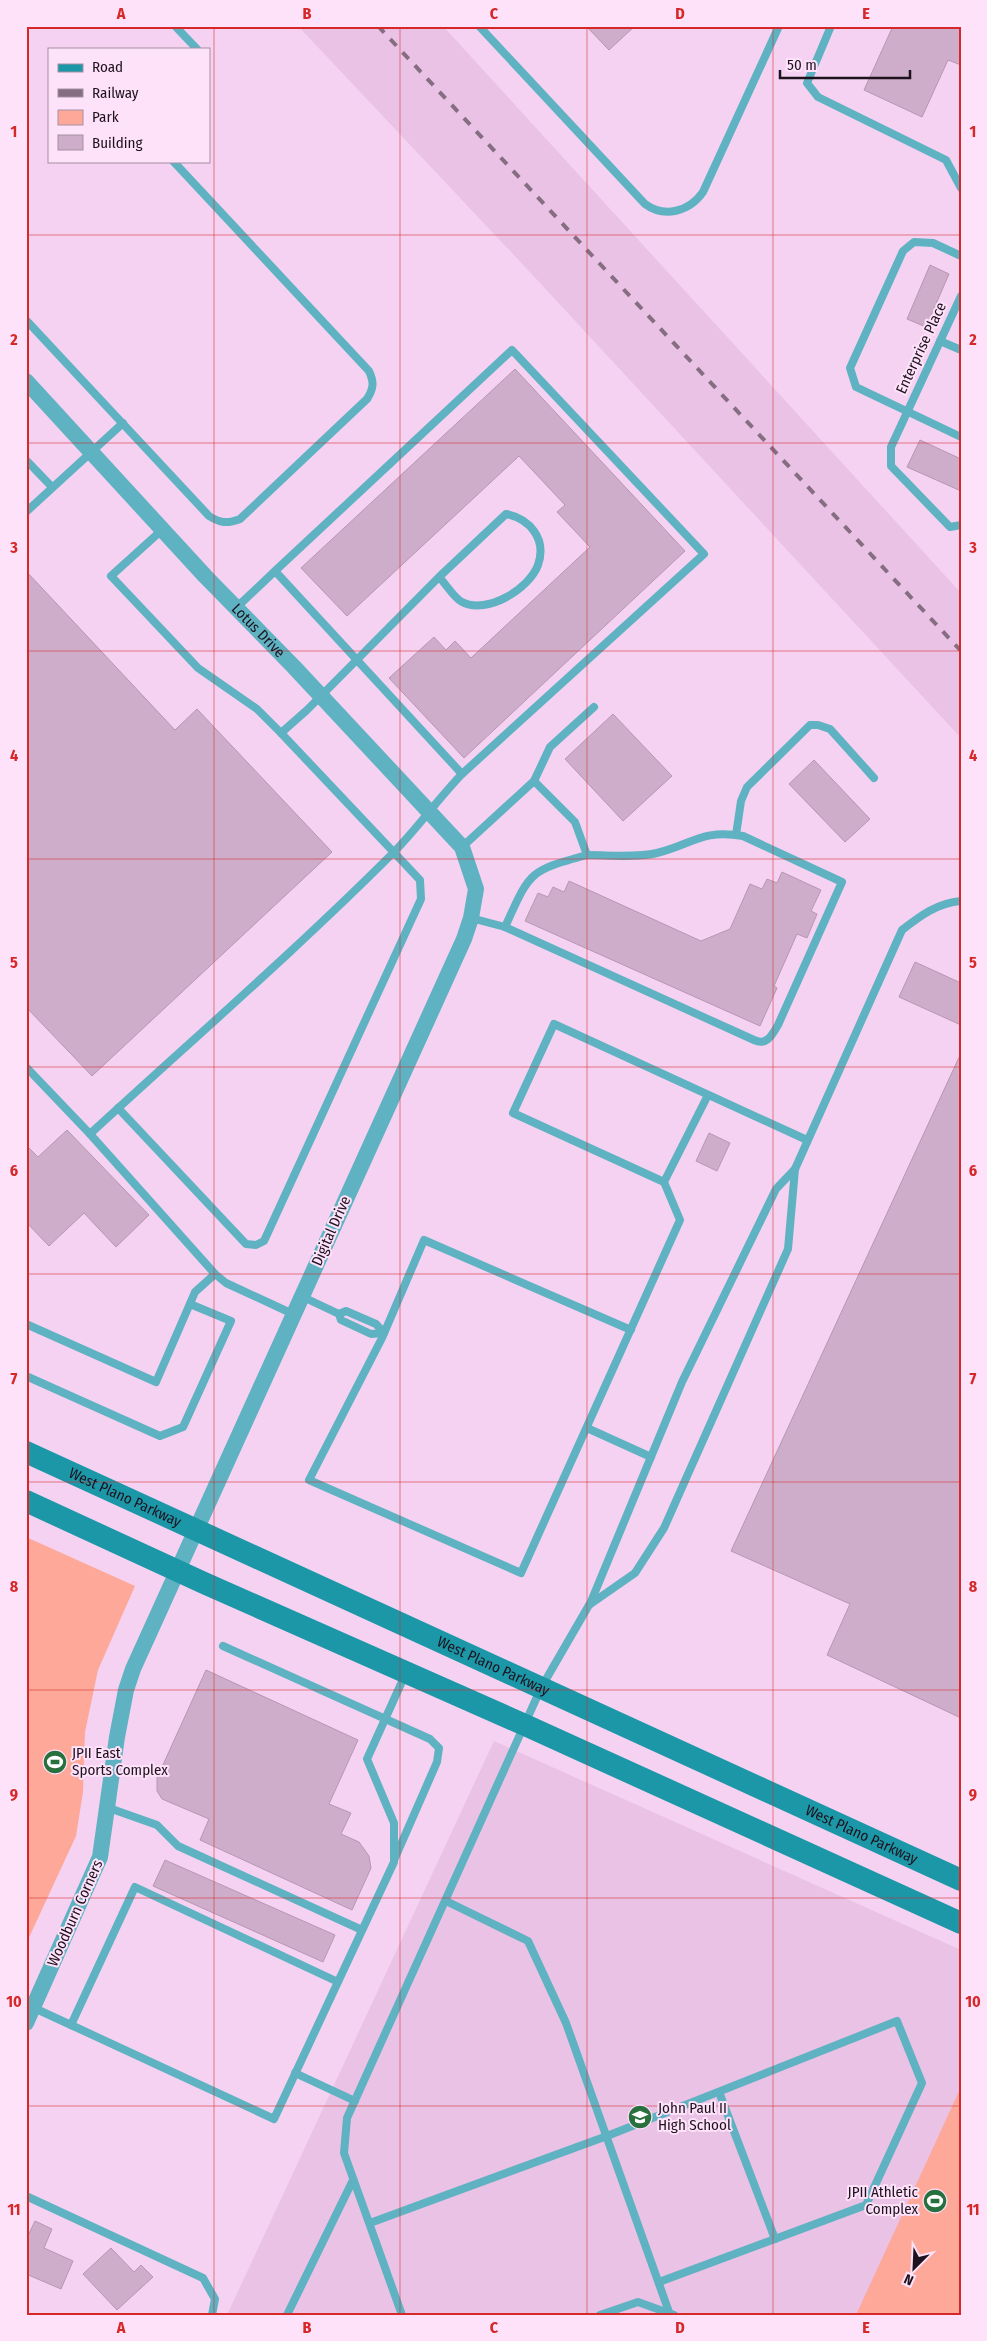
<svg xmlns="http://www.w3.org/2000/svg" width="987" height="2341" viewBox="0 0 987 2341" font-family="'Fira Sans Condensed',sans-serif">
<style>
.built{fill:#eac2e5}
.green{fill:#fda899}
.building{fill:#ceadca;stroke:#b796b3}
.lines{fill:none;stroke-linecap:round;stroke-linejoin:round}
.lane{stroke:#5eb2c1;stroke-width:8}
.street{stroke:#5eb2c1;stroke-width:16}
.secondary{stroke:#1b97a8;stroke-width:22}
.rail{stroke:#856e82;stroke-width:4;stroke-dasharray:9 9;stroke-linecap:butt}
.grid{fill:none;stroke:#d62828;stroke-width:1;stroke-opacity:0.55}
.labels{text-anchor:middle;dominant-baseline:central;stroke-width:4;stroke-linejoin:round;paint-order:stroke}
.street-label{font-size:15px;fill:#1e121d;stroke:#fee2fa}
.poi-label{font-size:15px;fill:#1e121d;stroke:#fee2fa;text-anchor:start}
.neatline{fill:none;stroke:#d62828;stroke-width:2}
.grid-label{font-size:16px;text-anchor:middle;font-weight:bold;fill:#d62828}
</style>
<rect width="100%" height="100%" fill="#f5d2f1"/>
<g class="built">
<polygon points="298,26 443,26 961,593 961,738 528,270"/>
<polygon points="494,1741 961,1950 961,2315 227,2315"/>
</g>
<g class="green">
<polygon points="26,1537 135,1586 98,1670 85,1732 83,1792 76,1836 26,1944"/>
<polygon points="961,2087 961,2315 856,2315"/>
</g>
<g class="building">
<polygon points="586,26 635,26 609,50"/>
<polygon points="893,26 961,26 961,65 948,60 922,117 864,90"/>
<polygon points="930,265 949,274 926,327 907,319"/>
<polygon points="515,369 685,551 464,758 389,678 434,637 446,650 455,641 471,658 590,547 557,512 565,505 519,456 347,616 301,568"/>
<polygon points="920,440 961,459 961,491 907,467"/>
<polygon points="26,571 175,730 197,709 332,852 92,1076 26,1007"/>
<polygon points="613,714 672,776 623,821 565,759"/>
<polygon points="814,760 870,819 845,842 789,784"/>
<polygon points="782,872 821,890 811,911 817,914 807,938 797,934 774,986 777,988 760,1026 525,921 538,893 548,897 553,887 564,892 569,881 701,941 730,929 750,884 762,889 767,879 777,883"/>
<polygon points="915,962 961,983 961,1025 899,997"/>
<polygon points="961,1053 961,1718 827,1655 850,1604 731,1551"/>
<polygon points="67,1130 149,1215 116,1247 84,1213 49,1246 26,1222 26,1145 38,1157"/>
<polygon points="709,1133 730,1143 717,1171 696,1161"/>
<polygon points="206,1670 358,1740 329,1804 351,1813 341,1834 359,1842 369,1856 371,1868 352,1910 200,1840 209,1819 162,1799 157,1791 157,1778"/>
<polygon points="165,1860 335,1935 323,1962 153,1886"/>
<polygon points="35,2221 52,2229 44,2248 73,2261 61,2289 26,2274 26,2240"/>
<polygon points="111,2248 134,2272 141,2265 153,2277 117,2310 83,2274"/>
</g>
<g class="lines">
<g class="lane">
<polyline points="175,26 197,49"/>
<path d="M479,26L645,204C664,218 689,212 703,192L779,26"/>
<polyline points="831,26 807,83 818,97 946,160 961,188"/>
<polyline points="961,256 933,243 914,242 903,251 850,368 856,387 961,437"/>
<polyline points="961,296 891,447 891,466 950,527 961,525"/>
<path d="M26,320L209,516C220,523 227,524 240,519L367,399C374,388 374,382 369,371L173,161"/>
<polyline points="940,341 961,350"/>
<polyline points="26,460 52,487"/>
<polyline points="26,512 123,423"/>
<polyline points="237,607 275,571 512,350 704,554 462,774 275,571"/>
<path d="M281,733L307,710L439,577L506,514C530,519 547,539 538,565C529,589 487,615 462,602C454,598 446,584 439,577"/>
<polyline points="736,835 741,801 747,787 810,725 818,725 830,729 874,778"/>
<polyline points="462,847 534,781 550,747 594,707"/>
<path d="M471,918L505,927C530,872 528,871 587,855L575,822L534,781"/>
<path d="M505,927L754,1040C767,1046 772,1035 778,1025L842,882L743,836C702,829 693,844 657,853C635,858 609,855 587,855"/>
<polyline points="26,1067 90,1134"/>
<polyline points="708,1095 664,1182 513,1113 554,1024 807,1140"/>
<polyline points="118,1108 246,1244 256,1245 264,1241 421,899 420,880 281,733 257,709 198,668 111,576 163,529"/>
<polyline points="301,1296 339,1314"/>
<polygon points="346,1311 376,1324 384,1333 371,1334 341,1320 339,1314"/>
<path d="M293,1314L226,1283L215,1274L90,1134C191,1041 295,951 392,854C417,829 437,800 462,774"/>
<polyline points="26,1324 156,1382 195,1292 215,1274"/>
<path d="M631,1330L424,1240L382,1338L309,1480L521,1573C574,1456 627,1338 680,1220L664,1182"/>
<polyline points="26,1376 160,1436 183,1427 231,1321 190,1304"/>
<polyline points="587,1428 651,1457"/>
<polyline points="590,1604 682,1382 776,1189 795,1169"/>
<polyline points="223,1646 430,1739 439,1748 437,1762 395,1858"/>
<polyline points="109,1808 157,1825 178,1846 362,1930"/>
<polyline points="446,1901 528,1941 566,2023 669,2312"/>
<polyline points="338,1982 135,1887 71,2025 274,2119 394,1862 394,1823 367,1759 405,1675"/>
<polyline points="32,2007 71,2025"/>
<polyline points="295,2073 355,2101"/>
<polyline points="719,2092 775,2239"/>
<polyline points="26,2196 203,2278 215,2299 212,2315"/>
<polyline points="370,2223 607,2136 897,2021 922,2083 866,2205 659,2282"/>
<polyline points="287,2315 353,2180"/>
<path d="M402,2315L344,2153L347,2118L541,1688L589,1605L635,1573L664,1528L788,1249L795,1169L902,930C920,916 937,903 961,901"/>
<polyline points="600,2315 638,2302 674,2315"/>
</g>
<path class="street" id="s1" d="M26,381L205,576L294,667L462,847L476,889L471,918L464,939L133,1669L126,1690L117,1737L100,1857L26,2023"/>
<g class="secondary">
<path id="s2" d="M26,1452L961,1880"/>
<polyline points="26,1501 204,1583 525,1725 961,1923"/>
</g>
<polyline class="rail" points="378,26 961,651"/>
</g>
<path class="grid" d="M214,26V2315M400,26V2315M587,26V2315M773,26V2315M26,235H961M26,443H961M26,651H961M26,859H961M26,1067H961M26,1274H961M26,1482H961M26,1690H961M26,1898H961M26,2106H961"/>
<defs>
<g id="stadium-disc" transform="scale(1.25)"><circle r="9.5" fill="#28713e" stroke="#fee2fa"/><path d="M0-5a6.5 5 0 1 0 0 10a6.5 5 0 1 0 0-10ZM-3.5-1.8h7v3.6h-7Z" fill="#fff"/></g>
<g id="school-disc" transform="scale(1.25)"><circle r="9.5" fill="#28713e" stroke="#fee2fa"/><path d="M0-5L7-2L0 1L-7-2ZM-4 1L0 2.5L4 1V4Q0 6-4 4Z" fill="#fff"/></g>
</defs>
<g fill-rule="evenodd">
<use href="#stadium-disc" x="55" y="1762"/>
<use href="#school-disc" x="640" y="2117"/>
<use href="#stadium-disc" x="935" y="2201"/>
</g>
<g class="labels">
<g class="street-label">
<text transform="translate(921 348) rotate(-65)">Enterprise Place</text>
<text stroke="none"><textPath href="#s1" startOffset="341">Lotus Drive</textPath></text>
<text transform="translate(331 1231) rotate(-66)">Digital Drive</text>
<text stroke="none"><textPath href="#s2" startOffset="109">West Plano Parkway</textPath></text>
<text stroke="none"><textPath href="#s2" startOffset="514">West Plano Parkway</textPath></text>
<text stroke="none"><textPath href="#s2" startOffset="919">West Plano Parkway</textPath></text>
<text transform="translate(75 1913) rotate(-66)">Woodburn Corners</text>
</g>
<g class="poi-label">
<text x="72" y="1753">JPII East<tspan x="72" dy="17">Sports Complex</tspan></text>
<text x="658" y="2108">John Paul II<tspan x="658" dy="17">High School</tspan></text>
<text x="918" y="2192" text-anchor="end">JPII Athletic<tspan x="918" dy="17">Complex</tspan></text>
</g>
</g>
<rect width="987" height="2341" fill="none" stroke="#fee2fa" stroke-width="55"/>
<rect x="48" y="48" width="162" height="115" fill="#fee2fa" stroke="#a48fa2"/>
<rect x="58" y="64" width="25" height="8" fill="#1b97a8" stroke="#a48fa2"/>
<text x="92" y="72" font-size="15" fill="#1e121d">Road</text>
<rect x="58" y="89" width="25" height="8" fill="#856e82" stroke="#a48fa2"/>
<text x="92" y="98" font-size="15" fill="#1e121d">Railway</text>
<rect x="58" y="110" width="25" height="15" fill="#fda899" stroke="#a48fa2"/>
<text x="92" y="122" font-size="15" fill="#1e121d">Park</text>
<rect x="58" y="135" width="25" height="15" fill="#ceadca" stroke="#a48fa2"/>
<text x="92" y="148" font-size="15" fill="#1e121d">Building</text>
<g transform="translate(914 2268) rotate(204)" stroke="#fee2fa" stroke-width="4" paint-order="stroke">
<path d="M0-4L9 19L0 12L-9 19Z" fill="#1e121d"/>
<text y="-8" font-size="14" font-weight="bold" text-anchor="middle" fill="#1e121d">N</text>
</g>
<path d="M780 70v8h130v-8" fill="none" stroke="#1e121d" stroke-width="2.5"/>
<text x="787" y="70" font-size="15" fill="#1e121d" stroke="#fee2fa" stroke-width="4" paint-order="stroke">50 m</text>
<rect x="28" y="28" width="932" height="2286" class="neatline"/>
<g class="grid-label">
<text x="121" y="19">A</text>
<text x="307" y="19">B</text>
<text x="494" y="19">C</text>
<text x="680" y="19">D</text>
<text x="866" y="19">E</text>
<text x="14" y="137">1</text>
<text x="973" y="137">1</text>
<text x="14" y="345">2</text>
<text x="973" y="345">2</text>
<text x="14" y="553">3</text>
<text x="973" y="553">3</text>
<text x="14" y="761">4</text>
<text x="973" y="761">4</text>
<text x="14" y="968">5</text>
<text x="973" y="968">5</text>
<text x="14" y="1176">6</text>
<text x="973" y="1176">6</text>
<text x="14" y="1384">7</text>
<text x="973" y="1384">7</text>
<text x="14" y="1592">8</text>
<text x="973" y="1592">8</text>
<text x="14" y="1800">9</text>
<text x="973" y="1800">9</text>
<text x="14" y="2007">10</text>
<text x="973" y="2007">10</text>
<text x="14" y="2215">11</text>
<text x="973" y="2215">11</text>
<text x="121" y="2333">A</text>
<text x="307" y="2333">B</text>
<text x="494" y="2333">C</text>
<text x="680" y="2333">D</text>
<text x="866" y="2333">E</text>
</g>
</svg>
